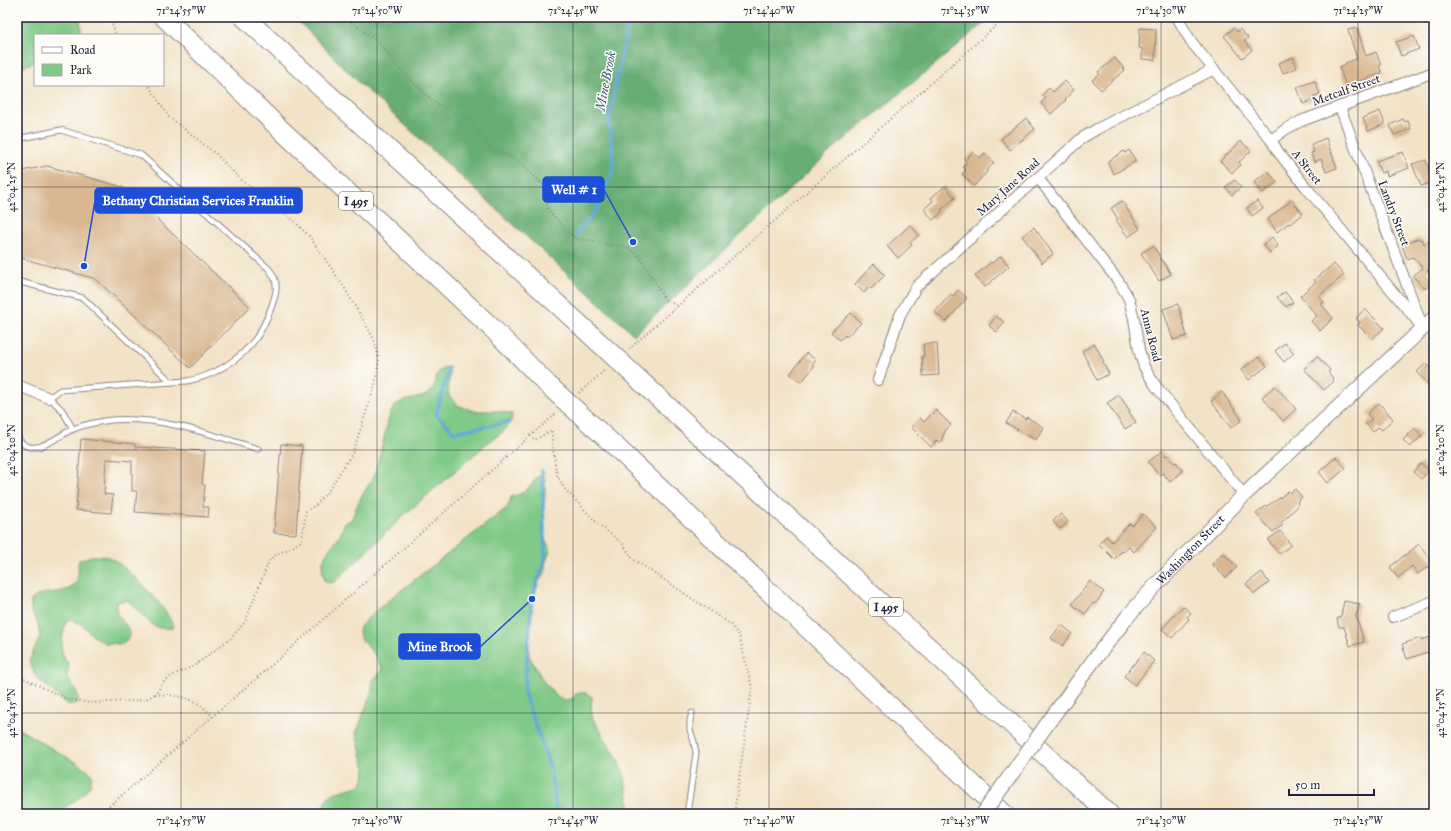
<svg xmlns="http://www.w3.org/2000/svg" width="1451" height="831" viewBox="0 0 1451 831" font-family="'IM FELL Great Primer',serif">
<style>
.green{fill:#80c986;stroke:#517660}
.forest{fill:#68ad73;stroke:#456857}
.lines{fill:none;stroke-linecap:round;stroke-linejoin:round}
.stream{stroke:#61a9d8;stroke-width:3.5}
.building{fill:#d9b891}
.lane-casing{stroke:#8a8280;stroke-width:7}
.street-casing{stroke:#8a8280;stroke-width:12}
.secondary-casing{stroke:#8a8280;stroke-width:16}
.highway-casing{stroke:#8a8280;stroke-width:21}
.path{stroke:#8a8280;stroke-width:2;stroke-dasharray:1 3;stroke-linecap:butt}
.lane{stroke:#fff;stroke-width:5}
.street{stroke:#fff;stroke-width:10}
.secondary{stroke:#fff;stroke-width:14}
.highway{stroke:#fff;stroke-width:19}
.secondary-bridge-casing{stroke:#8a8280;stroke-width:16;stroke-linecap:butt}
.highway-bridge-casing{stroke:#8a8280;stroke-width:21;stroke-linecap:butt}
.secondary-bridge{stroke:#fff;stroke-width:14}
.highway-bridge{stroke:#fff;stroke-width:19}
.ticks{fill:none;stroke:#22223b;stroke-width:1;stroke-opacity:0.45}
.labels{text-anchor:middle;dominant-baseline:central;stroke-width:3;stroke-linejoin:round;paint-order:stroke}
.shield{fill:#fdfcf7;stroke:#646373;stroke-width:1}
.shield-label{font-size:11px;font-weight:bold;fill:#22223b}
.street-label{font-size:12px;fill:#22223b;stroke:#fdfcf7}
.water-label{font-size:13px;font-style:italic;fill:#3b587a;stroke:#fdfcf7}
.leader{fill:none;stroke:#1d4ed8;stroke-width:1.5}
.callout-dot{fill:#1d4ed8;stroke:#fdfcf7;stroke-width:1.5}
.callout{fill:#1d4ed8;stroke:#1d4ed8;stroke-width:1.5}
.callout-label{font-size:13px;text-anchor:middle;font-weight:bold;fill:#fff}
.neatline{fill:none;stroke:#22223b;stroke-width:1.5}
.ticks-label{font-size:10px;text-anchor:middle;fill:#22223b}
</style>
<rect width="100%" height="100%" fill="#fdfcf7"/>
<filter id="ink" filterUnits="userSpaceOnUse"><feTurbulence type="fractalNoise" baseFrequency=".025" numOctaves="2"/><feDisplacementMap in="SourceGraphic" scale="8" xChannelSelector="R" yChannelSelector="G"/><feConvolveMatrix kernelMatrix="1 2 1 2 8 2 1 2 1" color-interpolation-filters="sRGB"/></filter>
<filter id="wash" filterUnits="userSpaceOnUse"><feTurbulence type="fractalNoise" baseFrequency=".012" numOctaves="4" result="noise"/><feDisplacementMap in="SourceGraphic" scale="16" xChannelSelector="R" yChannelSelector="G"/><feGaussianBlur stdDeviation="0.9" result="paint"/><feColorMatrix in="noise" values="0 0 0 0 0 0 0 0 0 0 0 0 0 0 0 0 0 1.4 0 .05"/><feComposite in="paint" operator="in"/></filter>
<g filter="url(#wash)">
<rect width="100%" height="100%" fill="#f2e2c6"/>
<g class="green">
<polygon points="17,17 82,17 80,23 82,35 35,35 35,62 17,69"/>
<path d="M448,367L450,373L448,388L449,396L459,406L474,411H500L512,414C512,432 492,436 482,448L405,514L336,581L329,583L325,581C314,549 341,548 344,523L351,520L362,495L374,477L390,414C392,411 393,408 395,406C405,396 425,401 432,390C439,380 432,371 448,367Z"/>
<path d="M541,476L545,478V492L543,532L544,538L550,549L545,565V573L535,587L529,625V656L544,682L557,696L565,700L572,699L577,693H586L592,697L591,711L593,719L616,756L624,775L631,814H324L323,807L329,796L333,793L359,786L364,780L365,768L356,734L372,691V681L381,672L382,668L375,655L361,639L359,633L360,627L371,615L395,595L508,507L511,497C525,494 530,487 537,477Z"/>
<path d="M92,556C97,556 104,556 108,557C123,562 173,613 173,628C169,628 164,629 160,628C148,626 138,608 127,600L117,602V614C125,624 136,633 123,644L105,643L93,636L84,626L71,619L66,621C64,631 59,647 63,656C64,659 67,662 69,664L67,678C73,686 79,692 78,702L72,705L67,704L36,677L29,661L40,637L38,624L31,610V600C34,598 36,596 39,595C49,591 68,594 75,584C80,578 77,567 79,560Z"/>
<polygon points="17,728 87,769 92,775 90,786 80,797 56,814 17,814"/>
</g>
<polygon class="forest" points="294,17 992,17 832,150 634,335 358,82"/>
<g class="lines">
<g class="stream">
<polyline points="576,234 595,212 614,169 609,119 629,17"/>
<polyline points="449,368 436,414 454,432 509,422"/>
<polyline points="542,471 545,559 532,599 524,693 550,767 557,814"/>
</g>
</g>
<g id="blocks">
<g class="building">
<polygon points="1140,28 1156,29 1155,60 1142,59 1142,48 1139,48"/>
<polygon points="1234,28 1237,32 1240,29 1248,38 1244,41 1252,50 1242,58 1224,36"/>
<polygon points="1357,28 1366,56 1376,52 1381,65 1379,66 1382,73 1346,86 1339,67 1346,64 1345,63 1357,59 1348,30"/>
<polygon points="1414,36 1419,49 1401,56 1396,42"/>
<polygon points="1293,57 1297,68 1283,73 1279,63"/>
<polygon points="1115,58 1125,70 1101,90 1092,80 1100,74 1098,72"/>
<polygon points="1065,81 1074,90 1065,99 1066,100 1051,114 1041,103 1046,98 1042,95 1049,88 1053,92"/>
<polygon points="1315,81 1320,94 1314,96 1315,99 1303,104 1297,87"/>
<polygon points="1380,111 1385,124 1368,131 1363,118"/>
<polygon points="1026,118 1035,129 1010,150 1001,139"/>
<polygon points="1403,119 1405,122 1408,121 1411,129 1394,135 1390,125"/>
<polygon points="1326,138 1337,168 1326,172 1321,159 1314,162 1311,153 1314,152 1311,144"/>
<polygon points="1241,141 1251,151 1239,162 1241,165 1232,173 1220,161"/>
<polygon points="1129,150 1136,161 1114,174 1107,162 1124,151 1125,153"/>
<polygon points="973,152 980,158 985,153 994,163 986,171 987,172 974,186 962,174 966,170 963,167 967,163 965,160"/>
<polygon points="1403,152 1409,168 1387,176 1386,171 1381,173 1376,161"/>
<polygon points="1426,160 1433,182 1421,186 1412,164"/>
<polygon points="47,166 123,187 250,307 190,368 96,279 21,258 17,259 17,172"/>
<polygon points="1268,171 1277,182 1263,193 1254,182"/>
<polygon points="1235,180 1241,187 1232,195 1225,187"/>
<polygon points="945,186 955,198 941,210 942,212 933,220 924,209 933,201 931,198"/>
<polygon points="1292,200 1303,214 1292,223 1287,224 1277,232 1268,219"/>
<polygon points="1122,201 1140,229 1128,237 1116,220 1118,219 1111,208"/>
<polygon points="1257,201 1263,208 1252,216 1247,208"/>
<polygon points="910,225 919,235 910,243 912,245 898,258 887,246"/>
<polygon points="1034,227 1053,254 1042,263 1022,236"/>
<polygon points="1272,237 1278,246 1270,253 1263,244"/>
<polygon points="1419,238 1420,240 1422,239 1424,244 1434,239 1434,265 1427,271 1434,279 1434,281 1425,289 1413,276 1423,268 1413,257 1407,259 1402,245"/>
<polygon points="1153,246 1171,274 1159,281 1141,253"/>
<polygon points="1001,256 1009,266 985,287 975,276 991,262 992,263"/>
<polygon points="874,264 885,275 871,289 869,287 864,293 855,284"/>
<polygon points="1334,264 1344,275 1319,296 1324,302 1321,304 1333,318 1320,331 1311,321 1317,316 1300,296 1316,282 1314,280"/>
<polygon points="958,290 967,298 946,322 935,312 951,294 953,296"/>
<polygon points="1285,292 1293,302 1286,307 1277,297"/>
<polygon points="1178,304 1187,336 1173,340 1163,309"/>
<polygon points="1365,309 1384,328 1372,339 1358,325 1360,323 1356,318"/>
<polygon points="851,313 861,323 846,337 845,335 840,340 831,332"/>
<polygon points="996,316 1004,322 997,332 989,326"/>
<polygon points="937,343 939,375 923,376 922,356 924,356 923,344"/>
<polygon points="1285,343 1294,353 1284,362 1275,351"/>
<polygon points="1095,344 1104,362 1103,363 1109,374 1097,380 1082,351"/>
<polygon points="806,353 816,360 812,365 814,366 802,382 790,374"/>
<polygon points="1317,356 1330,370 1328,372 1333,378 1332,379 1334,381 1324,390 1304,369"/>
<polygon points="1259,357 1267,366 1249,380 1241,370"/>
<polygon points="1426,363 1434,372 1434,390 1417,372"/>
<polygon points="1275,386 1296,409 1283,421 1262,397"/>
<polygon points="1222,392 1242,420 1231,428 1211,401"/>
<polygon points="1119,395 1130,411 1129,412 1136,422 1125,429 1107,403"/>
<polygon points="1379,403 1393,419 1382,430 1378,427 1373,432 1366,424 1372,419 1367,414"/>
<polygon points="936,410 951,425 945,431 940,443 937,440 931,447 911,427 920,418 924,422"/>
<polygon points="1013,412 1026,419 1027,417 1043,427 1036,440 1006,423"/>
<polygon points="1415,428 1422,436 1410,447 1403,440"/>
<polygon points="81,439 135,444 135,447 205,451 202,484 205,485 203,507 209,507 208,517 135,512 137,491 132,491 132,461 106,459 104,494 113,495 111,513 76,510"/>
<polygon points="281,444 302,446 296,534 274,533"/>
<polygon points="1162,451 1166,456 1167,455 1174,463 1176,462 1183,471 1170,482 1163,473 1159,475 1148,462"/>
<polygon points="1336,457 1346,468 1328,483 1319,472"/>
<polygon points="1421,463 1429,471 1421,479 1413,472"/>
<polygon points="1295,489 1302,497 1297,502 1299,505 1281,523 1283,525 1273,532 1256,514 1260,510 1280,498 1288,491 1290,493"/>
<polygon points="1061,514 1068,522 1060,529 1053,521"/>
<polygon points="1143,514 1157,527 1134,552 1129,547 1123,552 1122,551 1114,559 1099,544 1106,536 1112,542 1130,523 1132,526"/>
<polygon points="1280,531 1291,545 1279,554 1268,540"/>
<polygon points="1419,544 1433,563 1418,574 1412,566 1398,578 1390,567"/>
<polygon points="1223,553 1237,567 1226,578 1212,564"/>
<polygon points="1262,572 1269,583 1254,594 1246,584"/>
<polygon points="1090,581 1104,592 1095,604 1093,603 1085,614 1072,604"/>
<polygon points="1344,601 1360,604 1356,616 1364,642 1350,646 1344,627 1339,627 1337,619 1341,616"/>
<polygon points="1183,606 1191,613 1187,617 1189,619 1172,638 1162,629"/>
<polygon points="1061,625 1072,633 1063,646 1051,638"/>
<polygon points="1434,636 1434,650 1407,659 1402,644 1421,638 1421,640"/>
<polygon points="1144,652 1154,661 1135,685 1124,676"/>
</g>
</g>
</g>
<g filter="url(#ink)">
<use href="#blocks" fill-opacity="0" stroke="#8a8280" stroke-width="1"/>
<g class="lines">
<g class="lane-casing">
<g id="lane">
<path d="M17,139L61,130L141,155L268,268C280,282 277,292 271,308C267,318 263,329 256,338C242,359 212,377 187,381L60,390L49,398"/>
<polyline points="17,283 20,282 83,298 171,382"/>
<polyline points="50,398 62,410 73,429"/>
<path d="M17,435C18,438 20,441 22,443C36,456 58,436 71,430C82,425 93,423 104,421C154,414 211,434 258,449"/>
<polyline points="687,814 696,753 694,742 690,730 690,720 692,713"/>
</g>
</g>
<g class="street-casing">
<g id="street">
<polyline points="1177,17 1186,33 1193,44 1271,140 1279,153 1305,186 1423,328"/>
<polyline points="1340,107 1420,320"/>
<polyline points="1271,140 1286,129 1301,121 1434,72"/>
<polyline points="1038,178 1119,282 1129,299 1134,319 1139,350 1144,367 1155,385 1244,495"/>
<polyline points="878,380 900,315 916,287 1082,138 1097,129 1214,69"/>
<polyline points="17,385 49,398"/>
<polyline points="1393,617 1434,601"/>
</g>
</g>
<g class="secondary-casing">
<g id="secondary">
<path id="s1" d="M1050,720L1093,661L1128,616L1154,587L1244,495L1434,318"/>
</g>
</g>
<g class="highway-casing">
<g id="highway">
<polyline points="164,17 275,124 493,329 548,385"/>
<polyline points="244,17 578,323"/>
<polyline points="662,401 1109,814"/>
<polyline points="616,447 1004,814"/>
</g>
</g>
<g class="path">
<polyline points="110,17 116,35"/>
<polyline points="345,17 377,41 399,68 435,103 470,120 493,152 506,155 515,159 540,182 543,185 548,210 573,237 578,239 594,241 608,245 627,247 637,254 647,267 664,299 678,306"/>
<polyline points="629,349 1006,17"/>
<polyline points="579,393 606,369"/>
<polyline points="530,436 557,413"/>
<path d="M17,675L67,699L90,703L144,700L155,694L165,681L173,675L194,666L231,638L245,622L269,561C278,550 293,550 302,540L306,511L316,505L329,490L353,452L375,385L379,360L374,339L344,287L310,237L289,216L241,180L216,154L169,117L148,85"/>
<path d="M155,694C181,696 194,696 213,717"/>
<polyline points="100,814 273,664 519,446 530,436 535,440 552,430 552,443 557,475 564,488 597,523 623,544 633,559 730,624 739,635 752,688 734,814"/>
</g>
<use href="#lane" class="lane"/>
<use href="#street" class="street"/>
<use href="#secondary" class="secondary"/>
<use href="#highway" class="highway"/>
<g class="secondary-bridge-casing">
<polyline id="secondary-bridge" points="983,814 1050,720"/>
</g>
<g class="highway-bridge-casing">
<g id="highway-bridge">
<polyline points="578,323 662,401"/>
<polyline points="548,385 616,447"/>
</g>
</g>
<use href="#secondary-bridge" class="secondary-bridge"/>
<use href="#highway-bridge" class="highway-bridge"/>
</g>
</g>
<path class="ticks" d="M181,17V814M377,17V814M573,17V814M769,17V814M965,17V814M1161,17V814M1358,17V814M17,187H1434M17,450H1434M17,713H1434"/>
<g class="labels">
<g class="shield">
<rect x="339" y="192" width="34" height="18" rx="3"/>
<rect x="869" y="598" width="34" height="18" rx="3"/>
</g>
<g class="shield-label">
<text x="356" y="201">I 495</text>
<text x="886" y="607">I 495</text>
</g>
<g class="street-label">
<text transform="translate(1346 90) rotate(-20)">Metcalf Street</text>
<text transform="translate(1307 167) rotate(52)">A Street</text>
<text transform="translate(1008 187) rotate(-42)">Mary Jane Road</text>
<text transform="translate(1394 213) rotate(69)">Landry Street</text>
<text transform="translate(1151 335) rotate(76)">Anna Road</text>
<text stroke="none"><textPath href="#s1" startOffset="221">Washington Street</textPath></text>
</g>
<g class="water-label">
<text transform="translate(606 81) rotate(-79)">Mine Brook</text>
</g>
</g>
<path class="leader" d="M633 242L604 190M84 266L95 201M532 599L480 647"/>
<g class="callout-dot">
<circle cx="633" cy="242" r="4"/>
<circle cx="84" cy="266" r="4"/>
<circle cx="532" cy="599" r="4"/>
</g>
<g class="callout">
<rect x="543" y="177" width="61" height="25" rx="4"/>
<rect x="95" y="188" width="207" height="25" rx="4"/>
<rect x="399" y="634" width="81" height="25" rx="4"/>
</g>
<g class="callout-label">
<text x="574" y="194">Well # 1</text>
<text x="198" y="205">Bethany Christian Services Franklin</text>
<text x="440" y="651">Mine Brook</text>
</g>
<rect width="1451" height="831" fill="none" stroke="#fdfcf7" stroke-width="44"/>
<rect x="34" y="34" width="130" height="52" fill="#fdfcf7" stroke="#a5a5ac"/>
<rect x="42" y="47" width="20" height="6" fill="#ffffff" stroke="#a5a5ac"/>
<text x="70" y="54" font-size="12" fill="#22223b">Road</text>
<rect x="42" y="64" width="20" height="12" fill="#80c986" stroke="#a5a5ac"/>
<text x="70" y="74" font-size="12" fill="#22223b">Park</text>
<path d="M1289 789v6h85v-6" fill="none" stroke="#22223b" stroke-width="2"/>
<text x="1295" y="789" font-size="12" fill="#22223b" stroke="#fdfcf7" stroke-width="3" paint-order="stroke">50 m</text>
<rect x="22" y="22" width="1407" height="787" class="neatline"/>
<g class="ticks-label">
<text x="181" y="14">71°24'55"W</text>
<text x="377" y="14">71°24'50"W</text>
<text x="573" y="14">71°24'45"W</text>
<text x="769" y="14">71°24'40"W</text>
<text x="965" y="14">71°24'35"W</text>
<text x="1161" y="14">71°24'30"W</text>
<text x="1358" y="14">71°24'25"W</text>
<text transform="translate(11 187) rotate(-90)" y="4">42°04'25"N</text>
<text transform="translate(1440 187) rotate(-90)" y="4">42°04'25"N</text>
<text transform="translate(11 450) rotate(-90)" y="4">42°04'20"N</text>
<text transform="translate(1440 450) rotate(-90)" y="4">42°04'20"N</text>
<text transform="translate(11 713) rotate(-90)" y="4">42°04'15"N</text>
<text transform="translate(1440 713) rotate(-90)" y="4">42°04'15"N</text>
<text x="181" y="824">71°24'55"W</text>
<text x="377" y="824">71°24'50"W</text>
<text x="573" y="824">71°24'45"W</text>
<text x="769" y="824">71°24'40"W</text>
<text x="965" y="824">71°24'35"W</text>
<text x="1161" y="824">71°24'30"W</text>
<text x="1358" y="824">71°24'25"W</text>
</g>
</svg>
